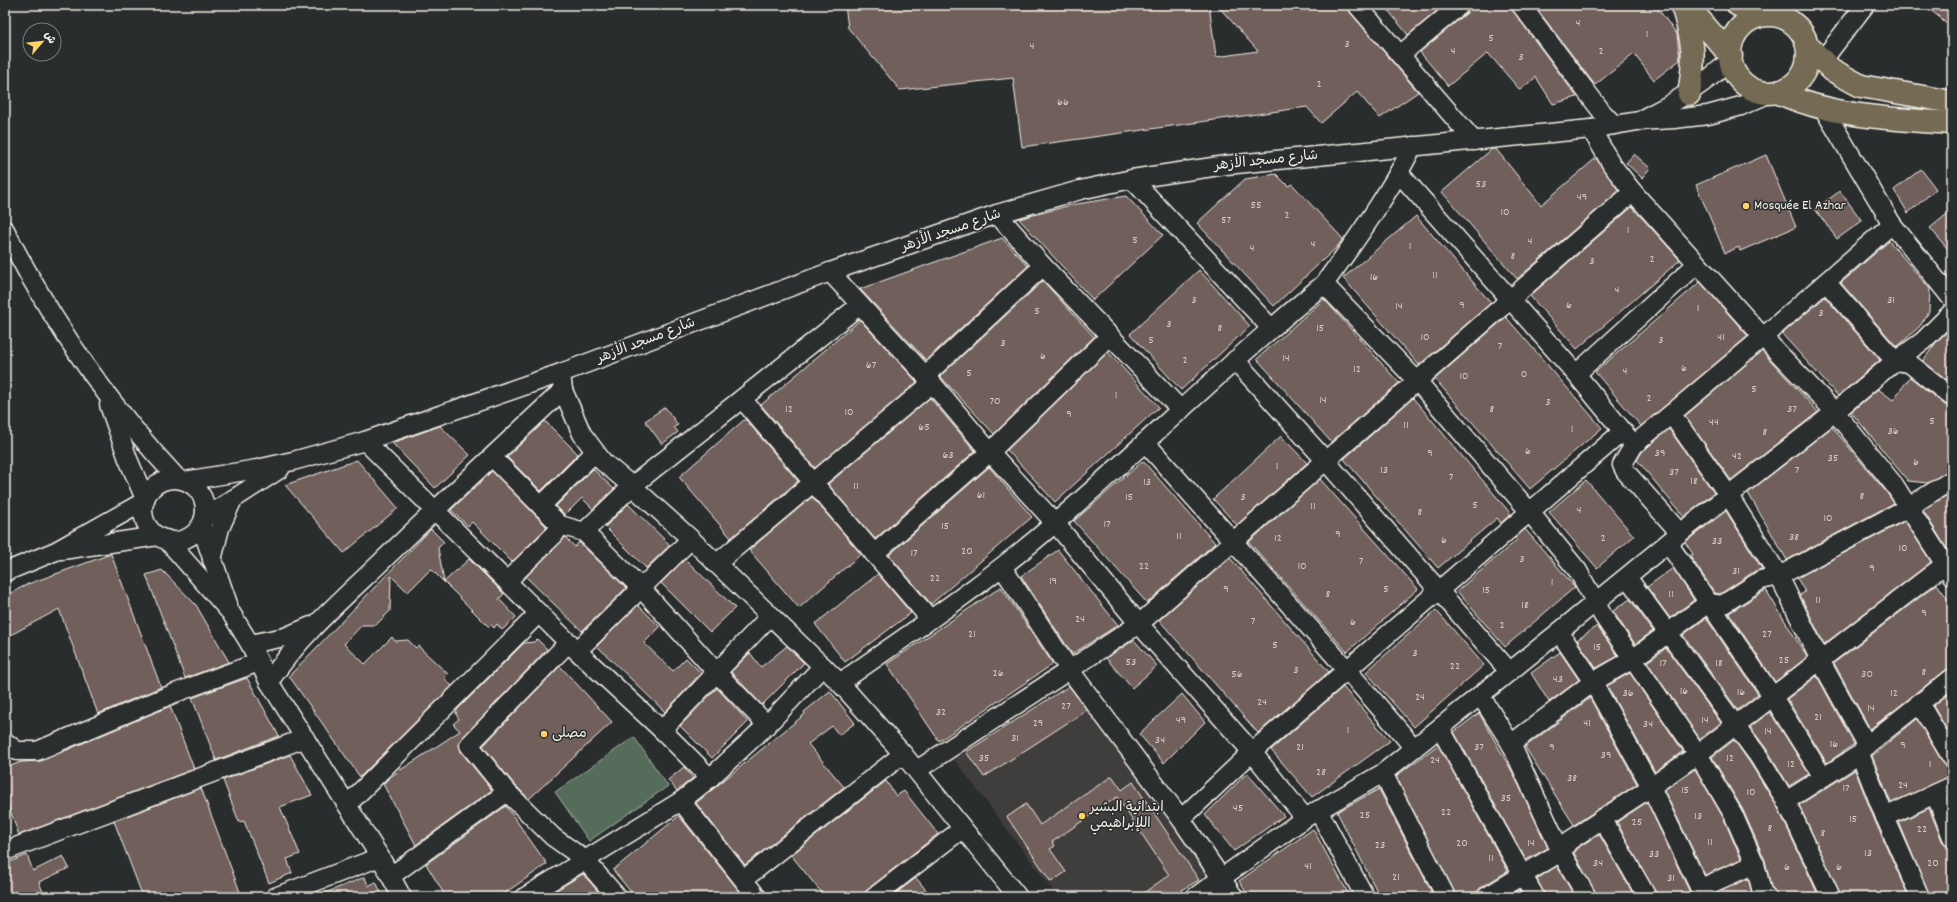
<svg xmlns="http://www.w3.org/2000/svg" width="1957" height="902" viewBox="0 0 1957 902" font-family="Dekko,'Playpen Sans Arabic',sans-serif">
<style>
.built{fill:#3f3c3c}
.green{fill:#546c5a;stroke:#a4aea1}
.building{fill:#715e5b;stroke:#f4f1e8}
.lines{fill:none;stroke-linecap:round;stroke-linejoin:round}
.minor-casing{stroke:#f4f1e8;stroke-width:21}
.major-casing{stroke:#f4f1e8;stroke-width:25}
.minor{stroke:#2a2d2e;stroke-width:18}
.major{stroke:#746b52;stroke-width:22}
.poi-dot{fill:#ffd166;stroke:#2a2d2e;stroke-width:1.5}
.labels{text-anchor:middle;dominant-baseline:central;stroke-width:3;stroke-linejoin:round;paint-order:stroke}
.number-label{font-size:12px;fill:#d3ccc5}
.street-label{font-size:14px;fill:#f4f1e8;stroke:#2a2d2e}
.poi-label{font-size:14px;fill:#f4f1e8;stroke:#2a2d2e;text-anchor:start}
</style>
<rect width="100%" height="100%" fill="#2a2d2e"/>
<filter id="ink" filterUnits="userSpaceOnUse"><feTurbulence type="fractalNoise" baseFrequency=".025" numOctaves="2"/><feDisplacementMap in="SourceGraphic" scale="8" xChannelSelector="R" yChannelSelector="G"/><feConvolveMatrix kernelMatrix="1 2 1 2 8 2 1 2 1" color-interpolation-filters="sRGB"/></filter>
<g filter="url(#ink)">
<polygon class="built" points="1072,684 1208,873 1174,897 1058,897 954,759"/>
<polygon class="green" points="634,737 668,786 589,841 555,792"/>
<g class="building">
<polygon points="845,5 1209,5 1216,57 1258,51 1217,5 1344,5 1418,92 1380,118 1357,92 1321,123 1307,107 1022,147 1013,78 900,90 848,28"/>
<polygon points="1384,5 1444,5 1408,35"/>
<polygon points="1470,5 1511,5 1513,11 1577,97 1553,104 1536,77 1520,90 1488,53 1448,86 1420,52 1467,13"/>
<polygon points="1534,5 1655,5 1677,34 1680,60 1654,80 1634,54 1595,85"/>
<polygon points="1924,5 1952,5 1952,27"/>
<polygon points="1492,149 1496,149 1541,205 1596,158 1619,191 1517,279 1442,192"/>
<polygon points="1634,154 1650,168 1642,178 1626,163"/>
<polygon points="1766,155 1796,227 1740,251 1739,247 1725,253 1696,185"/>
<polygon points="1921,169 1936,189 1908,213 1894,190"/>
<polygon points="1276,174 1288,186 1292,184 1343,239 1337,247 1274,306 1197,223 1245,179"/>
<polygon points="1840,191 1862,221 1837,239 1815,209"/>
<polygon points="1126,196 1163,235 1093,300 1019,219 1071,205"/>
<polygon points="1632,207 1680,260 1577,349 1530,296"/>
<polygon points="1952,210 1952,254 1930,228"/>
<polygon points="1416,216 1491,303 1419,365 1343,278"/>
<polygon points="1002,238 1028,266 926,360 860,289"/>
<polygon points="1889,241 1930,289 1929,312 1920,326 1897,347 1841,283"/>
<polygon points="1199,270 1250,326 1181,390 1130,334"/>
<polygon points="1043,281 1094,337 994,434 940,376"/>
<polygon points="1700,282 1748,336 1641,426 1595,372"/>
<polygon points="1825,297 1880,360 1838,396 1782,334"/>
<polygon points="1324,299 1399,383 1331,442 1257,359"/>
<polygon points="1506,317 1602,428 1530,489 1435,379"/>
<polygon points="860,320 917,382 815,468 761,405"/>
<polygon points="1952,327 1952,384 1923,361 1937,341"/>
<polygon points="1762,351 1818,412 1731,480 1685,416"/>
<polygon points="1108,352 1159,407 1055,502 1007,450"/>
<polygon points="1910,377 1945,405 1952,407 1952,470 1928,483 1908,481 1851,412 1878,389 1893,400"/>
<polygon points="930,398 975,451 875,539 828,484"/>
<polygon points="1413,398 1511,514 1501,523 1497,518 1438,568 1344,459"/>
<polygon points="665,407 678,425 674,427 678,432 662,444 645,421"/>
<polygon points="745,419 798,481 731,538 679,477"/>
<polygon points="545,421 578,454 541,491 507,457"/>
<polygon points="440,426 470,455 435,488 392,443"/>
<polygon points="1832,427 1887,493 1894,503 1787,560 1748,493"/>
<polygon points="1669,429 1714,493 1684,517 1637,460 1642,452"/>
<polygon points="1281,436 1307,463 1237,525 1213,499"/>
<polygon points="357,460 398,508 344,553 285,485"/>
<polygon points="1143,461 1215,543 1147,603 1074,521"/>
<polygon points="989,467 1032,517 931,604 889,555"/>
<polygon points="593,469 614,489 593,509 582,498 565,515 556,506"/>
<polygon points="492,471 547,527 512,562 472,522 468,526 451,510"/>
<polygon points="1320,479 1418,589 1347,652 1249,542"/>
<polygon points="1586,480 1634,536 1597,568 1549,512"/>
<polygon points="1952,492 1952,545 1947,549 1923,510"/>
<polygon points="812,497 861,554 799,608 749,550"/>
<polygon points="628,504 670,545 646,568 605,527"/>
<polygon points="1726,511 1762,569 1755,571 1720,594 1715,593 1690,556 1693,554 1685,542"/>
<polygon points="1905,521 1931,562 1824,644 1800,595 1805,592 1797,578"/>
<polygon points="431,529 444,542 438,548 444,582 431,569 408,592 391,576 390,611 376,625 362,625 344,644 365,664 392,637 395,641 408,640 416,648 418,646 448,674 444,678 452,686 360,777 289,676"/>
<polygon points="1525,529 1575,587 1505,647 1457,591 1517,540 1515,538"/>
<polygon points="565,537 575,547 579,542 626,588 582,631 526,577"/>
<polygon points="1058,550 1118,625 1072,654 1021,576"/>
<polygon points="111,554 161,687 98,714 59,609 5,638 5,596 28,584"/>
<polygon points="1230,558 1329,672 1258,733 1159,620"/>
<polygon points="469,559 504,594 499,599 516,617 502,630 497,624 494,628 491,625 489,627 444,582"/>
<polygon points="685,559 735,608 710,632 661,583"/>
<polygon points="1673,568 1694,600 1670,618 1647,587"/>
<polygon points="162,570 196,605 229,662 185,678 146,575"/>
<polygon points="878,574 911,613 845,662 815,624"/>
<polygon points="1937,584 1952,605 1952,668 1946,670 1870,729 1834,663"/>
<polygon points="1001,587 1053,664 939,741 887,664"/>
<polygon points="1766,590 1807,657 1775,682 1729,613"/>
<polygon points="1630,599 1653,631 1635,644 1613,611"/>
<polygon points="638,605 660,627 644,643 673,671 686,658 701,673 665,712 597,646"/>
<polygon points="1436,610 1484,665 1414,727 1366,672"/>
<polygon points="1706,618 1758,694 1738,710 1683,635"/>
<polygon points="1597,626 1618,656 1596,668 1577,640"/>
<polygon points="537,639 547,649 459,742 461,752 492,790 416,845 383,784 390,777 460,731 453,724 459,719 456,714 457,710 524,643 534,642"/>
<polygon points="1134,640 1157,666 1132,688 1106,658"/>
<polygon points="787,646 804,663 762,705 731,672 750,653 761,667"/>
<polygon points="1666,648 1721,723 1700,739 1647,662"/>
<polygon points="1560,652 1579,680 1549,702 1531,673"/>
<polygon points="560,666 612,722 529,799 514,784 483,746"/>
<polygon points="1630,673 1683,751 1655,772 1607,686"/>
<polygon points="1817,676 1854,744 1827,763 1787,699"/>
<polygon points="247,678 279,736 216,760 192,698"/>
<polygon points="1069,686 1087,710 984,777 966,752"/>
<polygon points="1343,687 1390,741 1312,797 1271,750"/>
<polygon points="717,688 748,722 712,758 680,726"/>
<polygon points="830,691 855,723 839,735 832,726 808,744 844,787 745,865 696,803 805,714 804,712"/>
<polygon points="1952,691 1952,738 1933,706"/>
<polygon points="1182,694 1205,722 1164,763 1139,734"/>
<polygon points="1590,698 1637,784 1574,825 1525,747"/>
<polygon points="170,706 194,769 19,835 5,797 5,768 21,762 41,761"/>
<polygon points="1770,712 1809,774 1789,786 1768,751 1750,727"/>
<polygon points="1479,713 1514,775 1548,848 1526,860 1454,732"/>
<polygon points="1917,719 1943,763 1952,768 1952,776 1891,803 1872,756"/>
<polygon points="1734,740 1750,763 1777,806 1819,897 1777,897 1771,887 1765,860 1743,810 1712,757"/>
<polygon points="1438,745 1508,871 1480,888 1476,897 1456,897 1396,776"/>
<polygon points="290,755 312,795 280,807 300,854 287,859 292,873 269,883 244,821 239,822 223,780"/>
<polygon points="684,767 693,778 677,791 668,780"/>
<polygon points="1695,769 1724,819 1741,859 1705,875 1664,790"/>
<polygon points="1855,770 1875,821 1909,897 1841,897 1799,805"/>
<polygon points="1247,773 1284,816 1234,851 1205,815"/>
<polygon points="1112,776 1122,790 1133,782 1199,880 1182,890 1183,891 1174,897 1138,897 1169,875 1117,797 1052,842 1055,846 1050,849 1066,872 1051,882 1007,817 1026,804 1040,825"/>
<polygon points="886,781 896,796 904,791 938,834 868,889 864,897 825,897 791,855"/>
<polygon points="201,788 240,892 227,897 143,897 114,821"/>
<polygon points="1379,789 1434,897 1380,897 1337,812"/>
<polygon points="1647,802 1692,897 1657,897 1617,822"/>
<polygon points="506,806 547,864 499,897 446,897 426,864"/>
<polygon points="1929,808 1942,841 1946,845 1952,847 1952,897 1930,897 1899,822"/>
<polygon points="679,816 744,897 635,897 613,870"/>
<polygon points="1313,829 1350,897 1249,897 1239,881"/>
<polygon points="1599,834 1635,897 1597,897 1574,853 1576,849"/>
<polygon points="27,855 33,871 63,856 69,868 39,882 45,897 5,897 5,864"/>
<polygon points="1557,866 1575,897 1545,897 1537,879"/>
<polygon points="583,874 603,897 545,897"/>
<polygon points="365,877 368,886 376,882 383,897 315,897"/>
<polygon points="916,878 932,897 891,897"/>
<polygon points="1748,879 1753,897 1714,897 1714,894"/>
<polygon points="1519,890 1523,897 1506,897"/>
</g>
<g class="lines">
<g class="minor-casing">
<g id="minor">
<polyline points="1357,5 1474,141"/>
<polyline points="1521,5 1602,112 1614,125"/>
<polyline points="1400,55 1460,5"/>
<polyline points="1822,61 1865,5"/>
<polyline points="1823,108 1892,224 1952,299"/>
<path d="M1644,118C1677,102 1704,84 1731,60"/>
<polyline points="1591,129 1612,165 1633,192 1763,337 1835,412 1895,486 1952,576"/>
<path d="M1413,146C1388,195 1357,239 1324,284L1418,382L1529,511L1578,571L1603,616L1698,754L1733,814L1755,864L1762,892L1767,897"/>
<polyline points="1399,173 1576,374 1630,440"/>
<polyline points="1132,179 1271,328"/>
<polyline points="997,214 1043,266 1181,410"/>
<path d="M5,230C50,319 109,405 177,478"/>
<polyline points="830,272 932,383 990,452 1055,523 1139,624 1252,752 1305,818"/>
<polyline points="1826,282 1895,361 1909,363 1952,397"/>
<polyline points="1235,360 1325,460 1509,671"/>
<polyline points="561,373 563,390 582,434 603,462 632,486 691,539 840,683 903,754 1018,897"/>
<polyline points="1576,374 1697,264"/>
<polyline points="925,376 1043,266"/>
<polyline points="742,399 930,619"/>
<polyline points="109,405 128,459 145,499"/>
<polyline points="1672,415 1729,496 1779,576 1820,660 1867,745"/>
<polyline points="365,441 577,651 662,730 710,778"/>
<path d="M1145,442C1234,544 1327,644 1414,748"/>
<polyline points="492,457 560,525 584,532 641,588 717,673 767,725"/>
<circle cx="174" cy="510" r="31"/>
<polyline points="185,481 257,469 293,461 365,441 561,373 830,272 997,214 1080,190 1132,179 1226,165 1591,129 1638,121 1674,119 1708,115 1741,106 1770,93"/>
<polyline points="541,506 595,452"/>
<polyline points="204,518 280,469"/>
<polyline points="201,526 228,604"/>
<polyline points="584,532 632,486 860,305"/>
<polyline points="1680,533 1625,471 1622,465 1634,445 1763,337 1892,224"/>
<polyline points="166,539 231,613 250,644 269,682 380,857 402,897"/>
<polyline points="1668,543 1773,697 1823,777"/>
<polyline points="62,550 158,536"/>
<polyline points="874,554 990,452 1110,336"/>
<polyline points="212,560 220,528 233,499"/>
<polyline points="716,564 932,383"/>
<polyline points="1002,567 1069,669 1181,819 1234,897"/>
<polyline points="5,572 56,551 145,501"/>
<polyline points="1627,577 1759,757 1786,801 1831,897"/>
<polyline points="507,581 555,534 560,525"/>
<polyline points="1559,632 1593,682 1651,787 1704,897"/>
<polyline points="569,642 469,745 507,792 553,837 584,859 617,897"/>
<polyline points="250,644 285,637 311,626"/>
<polyline points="577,651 691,539"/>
<path d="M269,682C299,637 339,602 378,565C439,506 501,448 563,390"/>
<path d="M840,683C913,631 988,582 1055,523C1146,444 1231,360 1324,284"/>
<polyline points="1480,695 1511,744 1561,852 1587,897"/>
<polyline points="1919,703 1952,758"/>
<polyline points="1440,728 1535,897"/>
<polyline points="662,730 771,615"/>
<polyline points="5,742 17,751 37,751 175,693 259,662"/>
<polyline points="1511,744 1593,682 1633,659 1708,603 1722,605 1761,580 1779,576 1907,508 1952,480"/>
<polyline points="1860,754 1885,817 1920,897"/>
<polyline points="917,770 1139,624 1633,192"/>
<polyline points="1383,773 1446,897"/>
<polyline points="1935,794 1952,837"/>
<polyline points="681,801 757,897"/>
<polyline points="1786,801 1860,754 1867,745 1952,678"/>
<polyline points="347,805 539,613"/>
<polyline points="1318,810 1365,897"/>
<polyline points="1885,817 1952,786"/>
<polyline points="1602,818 1647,897"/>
<polyline points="1181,819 1252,752 1622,432"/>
<polyline points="5,851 305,738"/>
<polyline points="391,876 507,792"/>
<polyline points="744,879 903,754"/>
<polyline points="1701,888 1755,864"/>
<polyline points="275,897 380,857"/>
<polyline points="525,897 681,801 710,778 767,725 823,666"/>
<polyline points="874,897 962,829"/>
<polyline points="1195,897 1305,818 1383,773 1559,632 1680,533 1835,412 1895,361 1923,341 1952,312"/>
<polyline points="1486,897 1561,852 1569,841 1651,787 1698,754 1952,559"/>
</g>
</g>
<g class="major-casing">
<g id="major">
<path d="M1682,5C1693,42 1696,55 1689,94"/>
<polyline points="1687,5 1731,56"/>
<polyline points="1738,5 1760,16"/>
<circle cx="1769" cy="54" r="39"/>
<polyline points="1807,45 1832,70 1861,86 1952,102"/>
<path d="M1777,92C1832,117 1892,119 1952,123"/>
</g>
</g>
<use href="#minor" class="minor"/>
<use href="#major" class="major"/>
</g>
</g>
<g class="poi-dot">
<circle cx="1746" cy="206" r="4"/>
<circle cx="544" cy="734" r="4"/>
<circle cx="1082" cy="816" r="4"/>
</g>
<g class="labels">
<g class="number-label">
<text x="1578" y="23">4</text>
<text x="1647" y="34">1</text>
<text x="1491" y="38">5</text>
<text x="1347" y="44">3</text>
<text x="1032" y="46">4</text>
<text x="1453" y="51">4</text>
<text x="1601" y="51">2</text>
<text x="1521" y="57">3</text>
<text x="1319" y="84">2</text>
<text x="1063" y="102">66</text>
<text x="1481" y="184">53</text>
<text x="1582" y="197">49</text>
<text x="1256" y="205">55</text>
<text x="1505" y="212">10</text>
<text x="1287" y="215">2</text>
<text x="1226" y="220">57</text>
<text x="1628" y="230">1</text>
<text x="1135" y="240">5</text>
<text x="1530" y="241">4</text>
<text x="1313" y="244">4</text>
<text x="1410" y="246">1</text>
<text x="1252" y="248">4</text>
<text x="1513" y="256">8</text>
<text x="1652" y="259">2</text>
<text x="1592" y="261">3</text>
<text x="1435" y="275">11</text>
<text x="1374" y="277">16</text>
<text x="1617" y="290">4</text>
<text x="1194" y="300">3</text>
<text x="1891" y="300">31</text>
<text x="1462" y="305">9</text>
<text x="1569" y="305">6</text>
<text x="1399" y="306">14</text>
<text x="1698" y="308">1</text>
<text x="1037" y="311">5</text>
<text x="1821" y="313">3</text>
<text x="1169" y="324">3</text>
<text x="1220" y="328">8</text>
<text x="1320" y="328">15</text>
<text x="1425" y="337">10</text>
<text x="1721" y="337">41</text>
<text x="1151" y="340">5</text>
<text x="1661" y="340">3</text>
<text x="1003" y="343">3</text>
<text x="1500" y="346">7</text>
<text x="1043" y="356">6</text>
<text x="1286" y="358">14</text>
<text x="1185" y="360">2</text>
<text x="871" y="365">67</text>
<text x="1684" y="368">6</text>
<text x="1357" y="369">12</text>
<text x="1625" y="371">4</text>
<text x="969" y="373">5</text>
<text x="1524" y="374">0</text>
<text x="1464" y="376">10</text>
<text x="1754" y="389">5</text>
<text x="1116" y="395">1</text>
<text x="1649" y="398">2</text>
<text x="1323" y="400">14</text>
<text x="995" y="401">70</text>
<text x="1548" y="402">3</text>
<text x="789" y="409">12</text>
<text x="1492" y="409">8</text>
<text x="1792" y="409">37</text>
<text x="849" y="412">10</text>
<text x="1069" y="414">9</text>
<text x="1932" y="421">5</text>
<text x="1714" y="422">44</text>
<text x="1406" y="425">11</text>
<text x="924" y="427">65</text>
<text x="1572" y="429">1</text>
<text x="1893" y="431">36</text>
<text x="1765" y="432">8</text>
<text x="1528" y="451">6</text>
<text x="1430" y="453">9</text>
<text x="1660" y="453">39</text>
<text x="948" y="455">63</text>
<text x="1737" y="456">42</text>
<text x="1833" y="458">35</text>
<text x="1916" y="462">6</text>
<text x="1277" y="466">1</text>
<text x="1384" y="470">13</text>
<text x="1797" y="470">7</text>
<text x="1674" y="472">37</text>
<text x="1451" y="477">7</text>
<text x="1694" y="481">18</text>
<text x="1147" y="482">13</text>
<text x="856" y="486">11</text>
<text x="981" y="495">61</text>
<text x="1862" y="496">8</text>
<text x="1129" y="497">15</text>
<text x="1243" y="497">3</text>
<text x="1475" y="505">5</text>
<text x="1313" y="506">11</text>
<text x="1579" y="510">4</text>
<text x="1420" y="512">8</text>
<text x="1828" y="518">10</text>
<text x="1107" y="524">17</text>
<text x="945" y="526">15</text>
<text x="1338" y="534">9</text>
<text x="1179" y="536">11</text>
<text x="1794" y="537">38</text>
<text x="1278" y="538">12</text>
<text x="1603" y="538">2</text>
<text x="1444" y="540">6</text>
<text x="1717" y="541">33</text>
<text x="1903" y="548">10</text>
<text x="967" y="551">20</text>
<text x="914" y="553">17</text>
<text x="1522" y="559">3</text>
<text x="1361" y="561">7</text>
<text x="1144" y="566">22</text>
<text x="1302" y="566">10</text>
<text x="1872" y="568">9</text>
<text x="1736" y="571">31</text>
<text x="935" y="578">22</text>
<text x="1053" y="581">19</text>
<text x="1552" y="582">1</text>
<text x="1226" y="589">9</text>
<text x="1386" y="589">5</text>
<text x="1486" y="590">15</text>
<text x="1328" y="594">8</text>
<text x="1671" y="594">11</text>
<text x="1818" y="600">11</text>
<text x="1525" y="605">18</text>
<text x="1924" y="613">9</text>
<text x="1080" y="619">24</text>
<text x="1253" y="621">7</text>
<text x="1353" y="622">6</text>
<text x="1502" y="625">2</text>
<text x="972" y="634">21</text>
<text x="1767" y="634">27</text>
<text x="1275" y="645">5</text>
<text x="1597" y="647">15</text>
<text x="1415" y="653">3</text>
<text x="1784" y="660">25</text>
<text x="1131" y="662">53</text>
<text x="1663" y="663">17</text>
<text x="1719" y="663">18</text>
<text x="1455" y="666">22</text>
<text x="1296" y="670">3</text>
<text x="1924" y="672">8</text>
<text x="998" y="673">26</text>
<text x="1237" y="674">56</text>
<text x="1867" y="674">30</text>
<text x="1558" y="679">43</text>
<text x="1684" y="691">16</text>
<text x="1741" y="692">16</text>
<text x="1628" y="693">36</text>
<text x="1894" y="693">12</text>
<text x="1420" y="697">24</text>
<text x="1262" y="702">24</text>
<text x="1066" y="706">27</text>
<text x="1871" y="708">14</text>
<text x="941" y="712">32</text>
<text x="1818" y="717">21</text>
<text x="1181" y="720">49</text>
<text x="1705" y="720">14</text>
<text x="1038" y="723">29</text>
<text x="1587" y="723">41</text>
<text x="1648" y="724">34</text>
<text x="1348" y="730">1</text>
<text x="1768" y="731">14</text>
<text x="1015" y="738">31</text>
<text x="1160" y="740">34</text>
<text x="1834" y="744">16</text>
<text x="1903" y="745">9</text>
<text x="1300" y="747">21</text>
<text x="1479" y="747">37</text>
<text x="1552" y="747">9</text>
<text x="1606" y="755">39</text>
<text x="984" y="758">35</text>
<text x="1730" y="758">12</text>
<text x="1435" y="760">24</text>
<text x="1791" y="764">12</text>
<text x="1930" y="764">1</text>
<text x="1321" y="772">28</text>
<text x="1572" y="778">38</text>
<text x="1903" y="785">24</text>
<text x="1846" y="788">17</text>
<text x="1685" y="790">15</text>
<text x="1751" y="792">10</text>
<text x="1506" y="798">35</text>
<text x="1238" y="808">45</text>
<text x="1446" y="812">22</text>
<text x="1365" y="815">25</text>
<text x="1698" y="816">13</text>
<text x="1853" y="819">15</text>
<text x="1637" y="822">25</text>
<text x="1770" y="828">8</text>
<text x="1922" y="829">22</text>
<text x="1823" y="833">8</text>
<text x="1710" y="842">11</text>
<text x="1462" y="843">20</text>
<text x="1531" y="843">14</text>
<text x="1380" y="845">23</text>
<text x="1868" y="853">13</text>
<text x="1654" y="854">33</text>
<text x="1491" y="858">11</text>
<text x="1598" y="863">34</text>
<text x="1933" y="863">20</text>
<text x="1308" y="866">41</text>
<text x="1787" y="867">6</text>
<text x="1839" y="867">6</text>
<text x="1396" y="877">21</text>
<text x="1671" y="878">31</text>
</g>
<g class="street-label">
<text transform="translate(1266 161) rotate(-6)">شارع مسجد الأزهر</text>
<text transform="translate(951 231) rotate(-19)">شارع مسجد الأزهر</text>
<text transform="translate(646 341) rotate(-21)">شارع مسجد الأزهر</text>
</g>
<g class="poi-label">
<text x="1754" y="206">Mosquée El Azhar</text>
<text x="552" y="734">مصلى</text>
<text x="1090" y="808">ابتدائية البشير<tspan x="1090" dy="16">اللإبراهيمي</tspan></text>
</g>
</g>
<rect width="1957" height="902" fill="none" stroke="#2a2d2e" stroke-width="20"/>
<rect x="10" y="10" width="1937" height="882" fill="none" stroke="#f4f1e8" stroke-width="1.5" filter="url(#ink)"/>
<g transform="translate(42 42) rotate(62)"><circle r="19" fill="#2a2d2e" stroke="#7b7b78"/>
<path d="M0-3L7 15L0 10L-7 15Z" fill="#ffd166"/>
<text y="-6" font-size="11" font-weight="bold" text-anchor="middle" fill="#f4f1e8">ش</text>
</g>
</svg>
